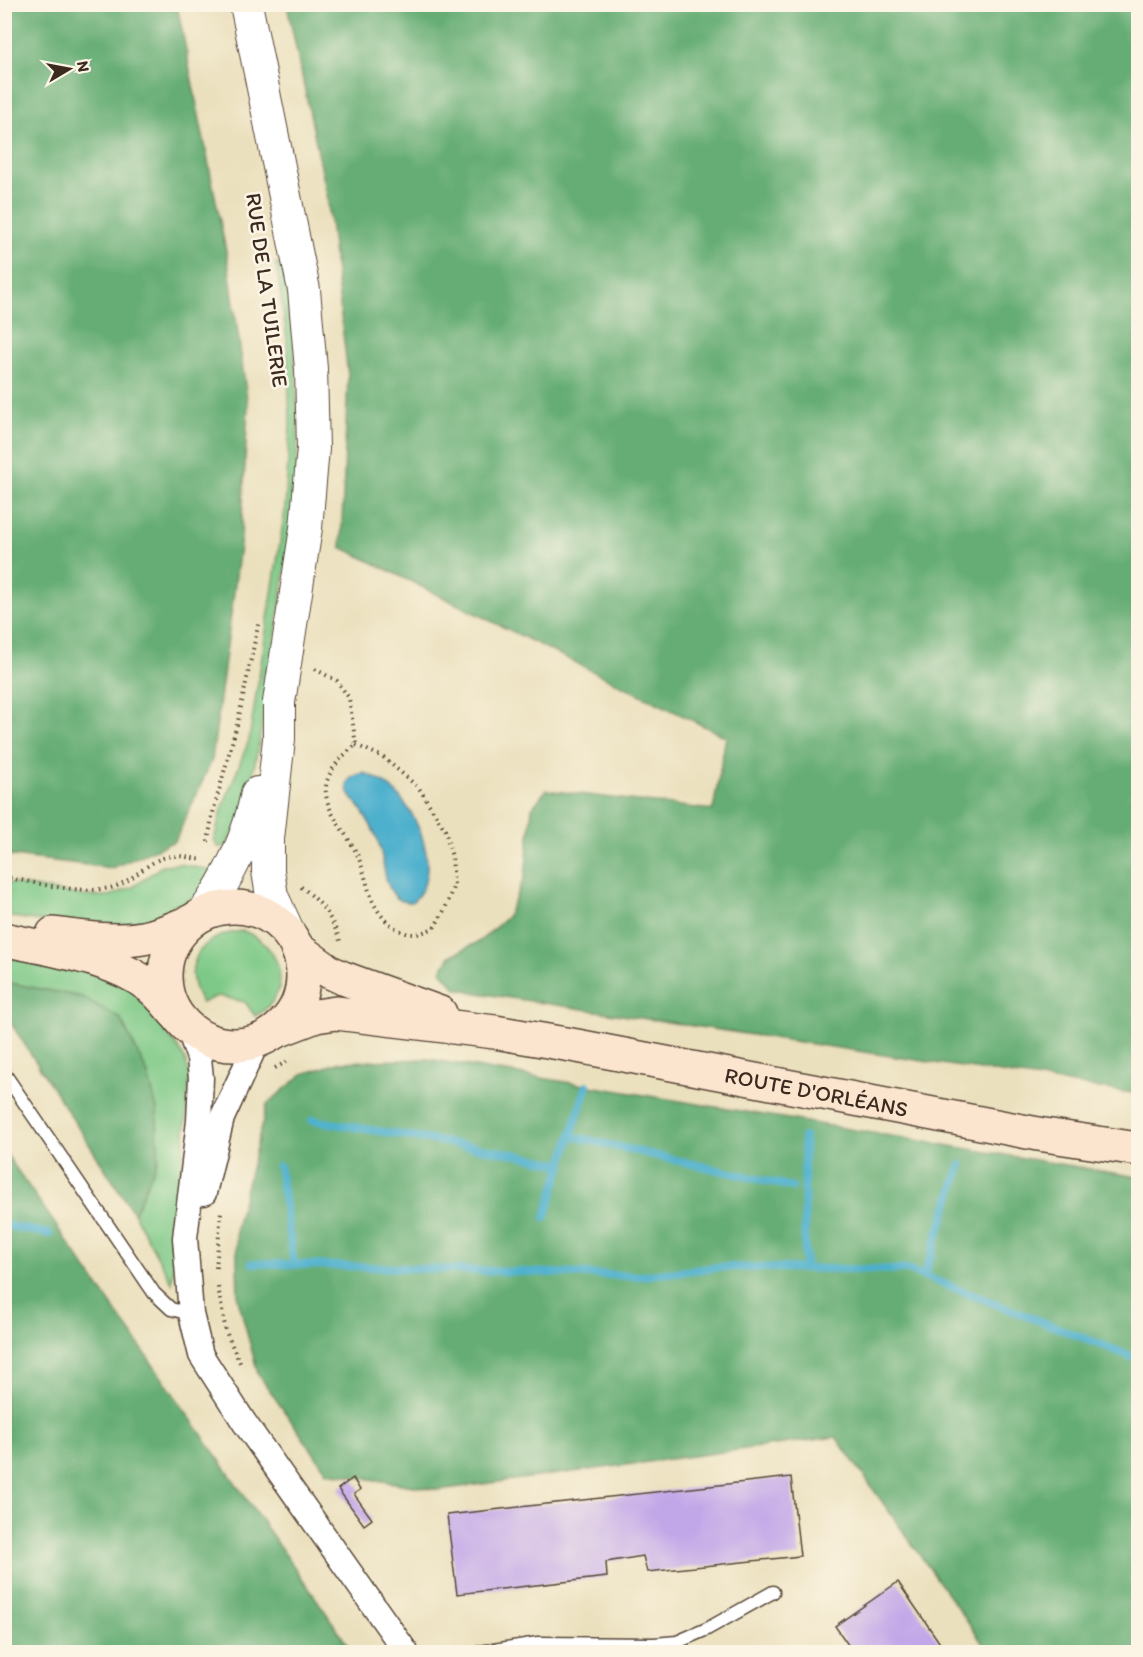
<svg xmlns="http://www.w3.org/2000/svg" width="1143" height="1657" viewBox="0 0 1143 1657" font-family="Itim,sans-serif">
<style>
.green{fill:#7ec987;stroke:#5c7a52;stroke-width:1.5}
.forest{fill:#66ad74;stroke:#506c49;stroke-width:1.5}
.water{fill:#4eb0cd;stroke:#446d76;stroke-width:1.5}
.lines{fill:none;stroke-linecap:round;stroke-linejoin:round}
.stream{stroke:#4eb0cd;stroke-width:8}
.building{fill:#c2a7e8}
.service-casing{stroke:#554536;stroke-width:15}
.minor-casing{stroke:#554536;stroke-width:27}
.tertiary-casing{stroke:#554536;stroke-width:34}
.secondary-casing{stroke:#554536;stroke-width:36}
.path{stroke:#554536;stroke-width:4;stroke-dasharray:1.5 4.5;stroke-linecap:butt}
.service{stroke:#fff;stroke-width:12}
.minor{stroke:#fff;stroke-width:24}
.tertiary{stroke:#fff;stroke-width:32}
.secondary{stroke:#fce5cf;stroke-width:33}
.labels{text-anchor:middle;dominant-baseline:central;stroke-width:5;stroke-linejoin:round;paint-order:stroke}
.street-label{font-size:22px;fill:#3b2a1e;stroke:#fcf5e5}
</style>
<rect width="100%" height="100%" fill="#fcf5e5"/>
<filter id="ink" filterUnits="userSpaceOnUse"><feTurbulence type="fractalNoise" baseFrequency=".0167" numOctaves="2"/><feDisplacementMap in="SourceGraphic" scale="12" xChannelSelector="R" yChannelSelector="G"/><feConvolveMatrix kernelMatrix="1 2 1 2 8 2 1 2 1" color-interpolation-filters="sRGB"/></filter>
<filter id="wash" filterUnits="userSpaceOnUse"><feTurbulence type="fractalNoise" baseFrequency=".008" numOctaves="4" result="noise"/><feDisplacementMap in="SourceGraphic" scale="24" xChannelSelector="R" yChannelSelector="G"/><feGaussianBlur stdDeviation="1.35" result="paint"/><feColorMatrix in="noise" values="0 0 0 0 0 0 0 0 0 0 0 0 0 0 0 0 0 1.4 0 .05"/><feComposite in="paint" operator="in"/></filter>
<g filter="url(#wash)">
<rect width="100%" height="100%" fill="#ebe0bd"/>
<g class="green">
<polygon points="276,263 284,265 294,334 298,425 295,505 260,738 244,817 225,847 218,847 214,840 222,809 249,740 285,510 290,424 287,339"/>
<polygon points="180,864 219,872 200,894 181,905 167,918 106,930 5,916 4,882 85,896 109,896 133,887 163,865"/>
<path d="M243,931C282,944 296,995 255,1016L245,1002L218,996L201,1003C180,964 200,935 243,931Z"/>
<path d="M4,957C41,963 104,967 133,989C146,999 152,1013 161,1026C176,1046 184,1050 190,1076L172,1283L134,1214L158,1159L157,1109L147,1072L120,1018L82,997L5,982Z"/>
</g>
<g class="forest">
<polygon points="4,5 177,5 228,261 248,406 241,538 212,760 175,841 112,868 5,855"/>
<polygon points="287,5 1138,5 1138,1094 478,993 456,988 441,971 450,956 480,941 507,917 525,876 532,808 546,790 713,810 726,737 341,547 348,376 327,195"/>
<polygon points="4,982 82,997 120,1018 147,1072 157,1109 158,1159 134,1214 5,1014"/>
<polygon points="427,1059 1138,1177 1138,1652 989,1652 836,1437 438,1490 327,1472 258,1374 238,1299 236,1228 267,1104 303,1074 341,1062"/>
<polygon points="4,1151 329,1617 352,1652 5,1652"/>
</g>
<path class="water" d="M364,773C375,777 383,781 392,789C419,813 444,875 412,902C403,902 397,900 392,892C383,880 384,855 377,838C373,829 367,818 361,809C358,804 349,797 348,790C344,779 355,775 364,773Z"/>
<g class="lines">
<g class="stream">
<polyline points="312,1120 509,1153 562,1165"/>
<polyline points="571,1136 792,1187"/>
<polyline points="804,1137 805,1268"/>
<polyline points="279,1166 294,1265"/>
<polyline points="545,1218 587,1085"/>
<polyline points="4,1225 49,1234"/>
<polyline points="252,1263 641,1276 720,1267 908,1270 1138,1359"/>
<polyline points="924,1276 961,1165"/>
</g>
</g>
<g id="blocks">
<g class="building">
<polygon points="791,1477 800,1556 647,1572 643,1556 606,1562 607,1577 457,1594 447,1515"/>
<polygon points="353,1478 360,1490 354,1494 372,1519 364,1525 338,1489"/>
<polygon points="898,1582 946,1652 853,1652 835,1626"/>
</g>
</g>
</g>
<g filter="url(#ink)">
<use href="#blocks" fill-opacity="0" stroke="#554536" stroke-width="1.5"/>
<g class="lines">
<g class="service-casing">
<g id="service">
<polyline points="4,1073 154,1293 171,1309 191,1314"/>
<polyline points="480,1652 538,1643 654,1644 677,1642 707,1629 773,1592"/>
</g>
</g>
<g class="minor-casing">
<g id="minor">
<polyline points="188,1027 199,1058 201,1078 199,1121 185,1238 191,1314 201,1355 244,1422 406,1652"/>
<polyline points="204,1193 222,1118 257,1042"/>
</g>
</g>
<g class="tertiary-casing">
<g id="tertiary">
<polyline points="246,4 304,290 311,369 313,448 306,528 279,702 279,739 268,839 268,871 272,896 290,935"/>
<path d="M202,915C230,877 248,839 257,793"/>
</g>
</g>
<g class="secondary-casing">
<g id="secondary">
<circle cx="234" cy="976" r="69"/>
<path d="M53,934C82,938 114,943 143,938C160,935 176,927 192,921"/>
<path d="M4,939C50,950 112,957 149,986C159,993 167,1004 175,1013"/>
<polyline points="298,949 330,972 343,978 440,1013"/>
<path id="s1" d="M277,1031L316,1016L336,1013L495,1032L577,1046L1038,1134L1138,1149"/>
</g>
</g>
<g class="path">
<path d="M315,669L337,681L349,698L356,745C344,754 332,766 327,781C320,807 345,830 356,852C369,878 366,905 391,925C397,929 405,934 412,934C419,935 428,930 434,928L445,909L454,885L452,857L445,830L419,788L383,757L356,745"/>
<polyline points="208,842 212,816 238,721 259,621"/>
<path d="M4,877C39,883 75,894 110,888C134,883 150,855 176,856C185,856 195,859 204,860"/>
<path d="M301,887C320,900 333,919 340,941"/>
<polyline points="275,1068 290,1060"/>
<polyline points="216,1268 221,1212"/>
<polyline points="218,1287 226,1332 241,1365"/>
</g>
<use href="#service" class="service"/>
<use href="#minor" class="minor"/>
<use href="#tertiary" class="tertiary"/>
<use href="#secondary" class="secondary"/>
</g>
</g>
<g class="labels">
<g class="street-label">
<text transform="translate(267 290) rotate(82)">RUE DE LA TUILERIE</text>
<text stroke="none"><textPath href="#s1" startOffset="549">ROUTE D'ORLÉANS</textPath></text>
</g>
</g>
<rect width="1143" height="1657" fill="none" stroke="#fcf5e5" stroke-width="24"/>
<g transform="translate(69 69) rotate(80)" stroke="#fcf5e5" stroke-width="4.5" paint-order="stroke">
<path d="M0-4.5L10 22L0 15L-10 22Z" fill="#3b2a1e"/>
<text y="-9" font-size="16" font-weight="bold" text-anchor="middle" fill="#3b2a1e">N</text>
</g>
</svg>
